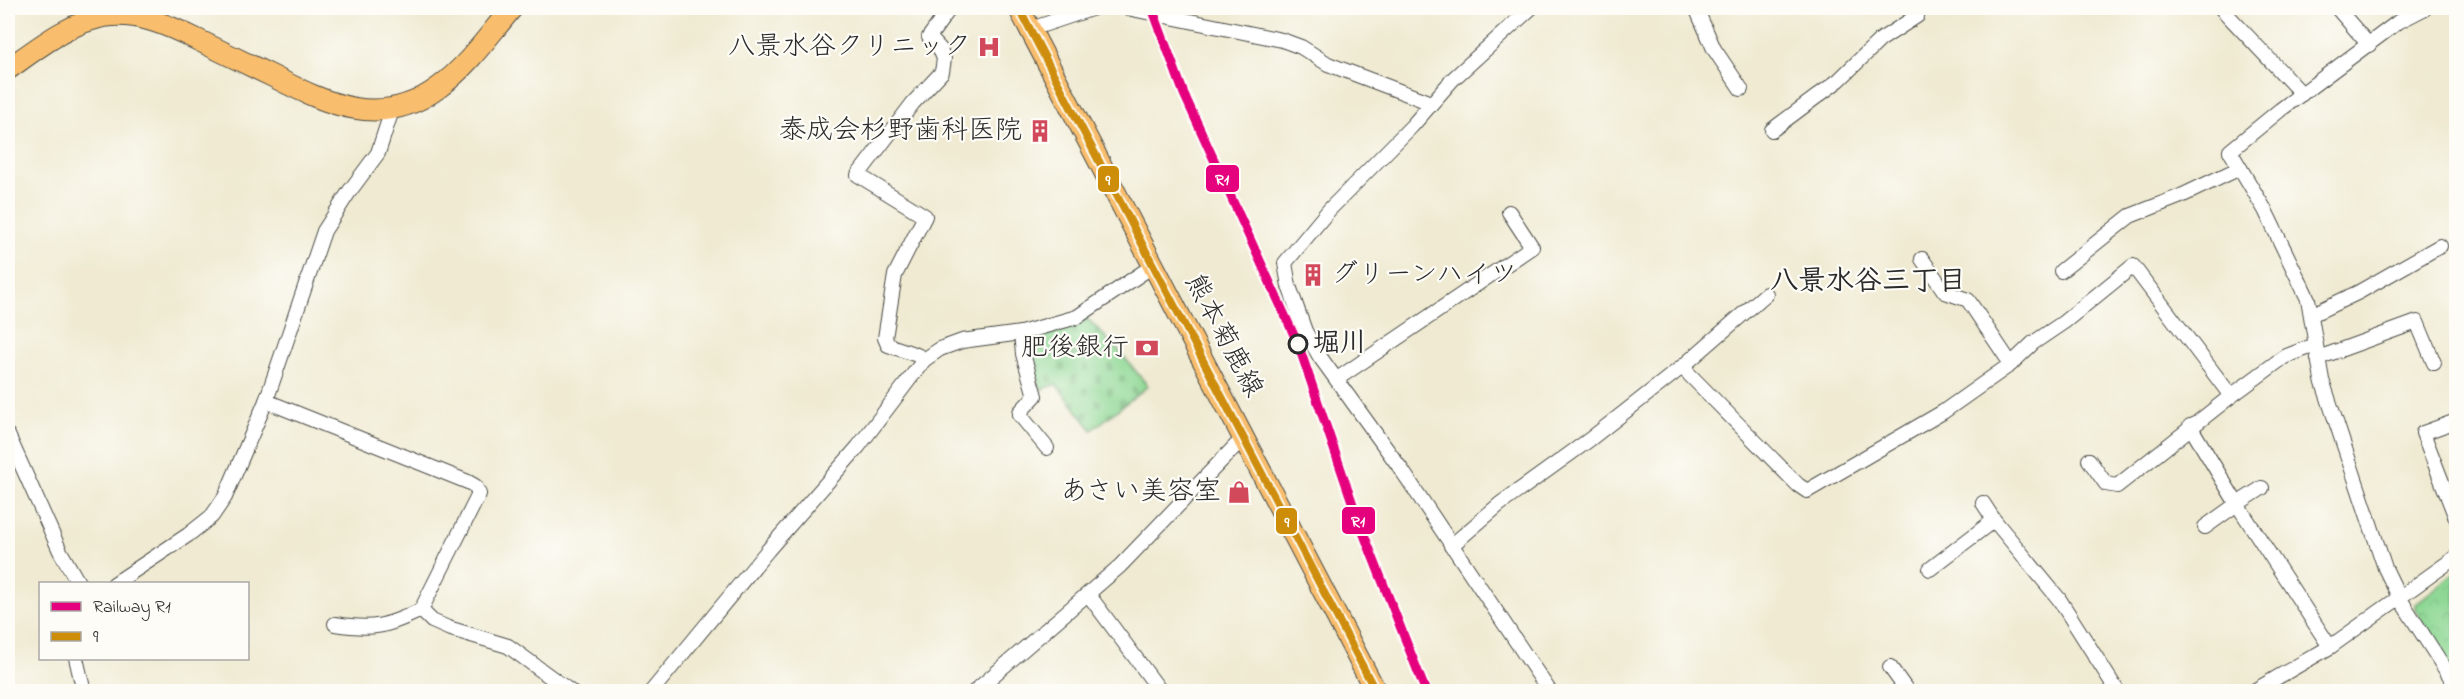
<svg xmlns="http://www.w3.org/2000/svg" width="2464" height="699" viewBox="0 0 2464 699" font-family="'Indie Flower','Klee One',sans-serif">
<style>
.cemetery{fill:url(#cemetery-stones);stroke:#5c815f;stroke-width:1.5}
.park{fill:url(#park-crowns);stroke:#5c815f;stroke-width:1.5}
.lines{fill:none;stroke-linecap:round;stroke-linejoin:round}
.minor-casing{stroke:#484844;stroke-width:16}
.primary-casing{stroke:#484844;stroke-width:23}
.minor{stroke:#fff;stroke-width:14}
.primary{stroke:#f9be6d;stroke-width:21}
.bus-1-casing{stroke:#fdfcf7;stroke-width:12}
.bus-1{stroke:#ce8d09;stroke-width:8}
.rail-1-casing{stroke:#fdfcf7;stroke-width:14}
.rail-1{stroke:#e5007d;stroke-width:9}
.stop-dot{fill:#fdfcf7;stroke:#2b2b2b;stroke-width:3}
.labels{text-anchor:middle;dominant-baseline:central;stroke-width:4.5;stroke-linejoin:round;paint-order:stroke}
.poi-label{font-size:27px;fill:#2b2b2b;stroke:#fdfcf7;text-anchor:end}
.street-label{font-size:27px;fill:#2b2b2b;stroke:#fdfcf7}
.stop-label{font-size:27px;font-weight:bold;fill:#2b2b2b;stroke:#fdfcf7;text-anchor:start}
.neighbourhood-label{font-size:28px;font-weight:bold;fill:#2b2b2b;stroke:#fdfcf7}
.line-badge{stroke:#fdfcf7;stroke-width:2}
.badge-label{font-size:16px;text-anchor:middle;font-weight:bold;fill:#fff}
</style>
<defs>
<pattern id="cemetery-stones" width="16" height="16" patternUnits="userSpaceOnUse" patternTransform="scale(1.5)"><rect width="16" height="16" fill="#8cd793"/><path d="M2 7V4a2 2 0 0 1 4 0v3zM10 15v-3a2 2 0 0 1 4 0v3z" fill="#79b97f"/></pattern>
<pattern id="park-crowns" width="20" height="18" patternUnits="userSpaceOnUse" patternTransform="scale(1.5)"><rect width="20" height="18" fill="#8cd793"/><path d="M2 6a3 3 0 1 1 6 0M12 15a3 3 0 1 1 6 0" fill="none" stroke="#79b97f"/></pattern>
</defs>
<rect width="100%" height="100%" fill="#fdfcf7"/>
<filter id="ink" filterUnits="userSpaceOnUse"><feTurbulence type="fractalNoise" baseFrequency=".0167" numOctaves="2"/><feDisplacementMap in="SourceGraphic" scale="12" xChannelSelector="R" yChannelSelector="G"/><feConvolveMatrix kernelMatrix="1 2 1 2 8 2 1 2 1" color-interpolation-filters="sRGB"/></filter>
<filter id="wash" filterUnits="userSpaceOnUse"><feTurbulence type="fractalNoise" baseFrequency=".008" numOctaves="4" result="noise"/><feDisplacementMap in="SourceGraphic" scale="24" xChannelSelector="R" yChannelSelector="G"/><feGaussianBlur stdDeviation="1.35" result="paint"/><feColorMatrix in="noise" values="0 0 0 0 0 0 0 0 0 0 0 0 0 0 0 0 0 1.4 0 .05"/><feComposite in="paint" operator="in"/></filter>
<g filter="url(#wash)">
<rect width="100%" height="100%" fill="#efead1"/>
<path class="cemetery" d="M1087,318L1120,352L1148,386L1092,430L1056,384L1041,390L1027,344L1032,337C1051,333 1071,330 1087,318Z"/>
<polygon class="park" points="2456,572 2456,681 2415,609 2415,604"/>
</g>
<g filter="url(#ink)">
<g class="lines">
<g class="minor-casing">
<g id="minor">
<polyline points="1127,8 1282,40 1301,47 1328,64 1431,103"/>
<polyline points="1531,8 1453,79 1412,126 1329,210 1285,263 1289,286 1305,331 1320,357 1401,469 1550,692"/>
<polyline points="1696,8 1714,49 1741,89"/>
<polyline points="2221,8 2302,94"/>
<polyline points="2337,8 2369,45"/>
<polyline points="2425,8 2398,22 2280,110 2230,151 2265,210 2308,299 2322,380 2385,568 2400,599 2456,686"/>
<polyline points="1031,29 1094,8"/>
<polyline points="1772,130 1839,80 1880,40 1917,16 1910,8"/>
<polyline points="2061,271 2130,216 2181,196 2240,168"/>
<polyline points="2311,315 2359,292 2440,246"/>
<polyline points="1021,333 1023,354 1035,396 1020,412 1020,415 1047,448"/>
<polyline points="2318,358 2417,322 2434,363"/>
<polyline points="924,360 917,355 888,345 885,338 895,275 925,216 858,175 913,103 942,72 944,59 940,49 929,37 950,8"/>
<polyline points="2011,364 2033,343 2064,322 2133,266 2231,396 2284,357 2315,345"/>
<polyline points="1682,367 1798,485 1807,491 1943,412 2011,364 1968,300 1945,292 1922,259"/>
<polyline points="1337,379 1532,247 1509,212"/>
<path d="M266,401L468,482L475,486L479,494L421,610C386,627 373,630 335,624"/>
<polyline points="2456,421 2423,433 2456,518"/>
<polyline points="2190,426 2237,504 2205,527"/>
<polyline points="8,435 60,551 79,584"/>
<polyline points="2089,460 2106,484 2117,486 2231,396"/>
<polyline points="2262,488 2237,504 2330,647"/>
<polyline points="1994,520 2059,599 2118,692"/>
<polyline points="1451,546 1500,504 1589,440 1682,367 1766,294"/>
<polyline points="1930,569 1994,520 1983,503"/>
<polyline points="114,584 188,535 212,516 225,497 266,401 324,231 349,192 378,153 392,110"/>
<polyline points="1088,594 1161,692"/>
<polyline points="421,610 432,621 448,628 508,646 571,692"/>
<polyline points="76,658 84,692"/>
<polyline points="1890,667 1908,692"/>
<polyline points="651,692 768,550 858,447 924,360 940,349 962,341 1021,333 1077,317 1154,265"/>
<polyline points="974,692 1120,566 1244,437"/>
<polyline points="2252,692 2330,647 2456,557"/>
</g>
</g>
<g class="primary-casing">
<g id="primary">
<polyline points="1019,8 1376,692"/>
<path d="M8,69C38,48 69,22 107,16C139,12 170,26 198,40C223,52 247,64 272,76C327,104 381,130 438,88C467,67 489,35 512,8"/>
</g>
</g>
<use href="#minor" class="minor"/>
<use href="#primary" class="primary"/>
<g class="bus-1-casing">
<polyline id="bus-1" points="1019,8 1376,692"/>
</g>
<use href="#bus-1" class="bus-1"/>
<g class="rail-1-casing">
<polyline id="rail-1" points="1152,8 1184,94 1298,344 1359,522 1426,692"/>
</g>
<use href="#rail-1" class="rail-1"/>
</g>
</g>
<defs>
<g id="hospital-bare" transform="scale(1.8)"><path d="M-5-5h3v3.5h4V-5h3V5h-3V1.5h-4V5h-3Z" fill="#d1495b" stroke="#fdfcf7" stroke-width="2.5" paint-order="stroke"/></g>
<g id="building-bare" transform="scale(1.8)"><path d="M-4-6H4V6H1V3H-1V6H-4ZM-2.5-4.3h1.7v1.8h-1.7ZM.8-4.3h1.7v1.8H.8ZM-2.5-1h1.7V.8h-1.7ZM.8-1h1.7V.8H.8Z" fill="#d1495b" stroke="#fdfcf7" stroke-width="2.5" paint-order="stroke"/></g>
<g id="bank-bare" transform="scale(1.8)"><path d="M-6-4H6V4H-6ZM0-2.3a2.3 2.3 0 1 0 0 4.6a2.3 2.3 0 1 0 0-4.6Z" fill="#d1495b" stroke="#fdfcf7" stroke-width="2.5" paint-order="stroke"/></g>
<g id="shop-bare" transform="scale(1.8)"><path d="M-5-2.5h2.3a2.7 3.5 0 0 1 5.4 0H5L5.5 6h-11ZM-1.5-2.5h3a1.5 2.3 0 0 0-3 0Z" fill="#d1495b" stroke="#fdfcf7" stroke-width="2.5" paint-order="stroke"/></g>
</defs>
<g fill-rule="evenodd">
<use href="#hospital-bare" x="989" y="47"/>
<use href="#building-bare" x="1040" y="131"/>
<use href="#building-bare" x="1313" y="275"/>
<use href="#bank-bare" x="1147" y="348"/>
<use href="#shop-bare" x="1239" y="492"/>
</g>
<circle class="stop-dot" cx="1298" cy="344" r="9"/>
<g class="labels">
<g class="poi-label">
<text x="971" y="47">八景水谷クリニック</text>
<text x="1022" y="131">泰成会杉野歯科医院</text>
<text x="1331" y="275" text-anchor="start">グリーンハイツ</text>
<text x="1129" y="348">肥後銀行</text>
<text x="1221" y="492">あさい美容室</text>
</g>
<g class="street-label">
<text transform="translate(1223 336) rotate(62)">熊本菊鹿線</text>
</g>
<g class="stop-label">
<text x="1313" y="344">堀川</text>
</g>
<g class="neighbourhood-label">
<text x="1868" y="282">八景水谷三丁目</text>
</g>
</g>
<g class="line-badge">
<rect x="1205" y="164" width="35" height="29" rx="6" fill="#e5007d"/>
<rect x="1097" y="165" width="23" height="28" rx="6" fill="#ce8d09"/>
<rect x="1341" y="506" width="35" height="29" rx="6" fill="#e5007d"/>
<rect x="1275" y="507" width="23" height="28" rx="6" fill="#ce8d09"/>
</g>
<g class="badge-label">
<text x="1222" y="184">R1</text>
<text x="1108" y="185">9</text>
<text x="1358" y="526">R1</text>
<text x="1287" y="527">9</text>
</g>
<rect width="2464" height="699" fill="none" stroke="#fdfcf7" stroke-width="30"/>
<rect x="39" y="582" width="210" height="78" fill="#fdfcf7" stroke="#a9a8a5" stroke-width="1.5"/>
<rect x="51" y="602" width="30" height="9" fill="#e5007d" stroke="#a9a8a5" stroke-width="1.5"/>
<text x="93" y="612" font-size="18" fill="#2b2b2b">Railway R1</text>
<rect x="51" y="632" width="30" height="9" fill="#ce8d09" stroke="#a9a8a5" stroke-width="1.5"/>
<text x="93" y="642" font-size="18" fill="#2b2b2b">9</text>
</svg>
